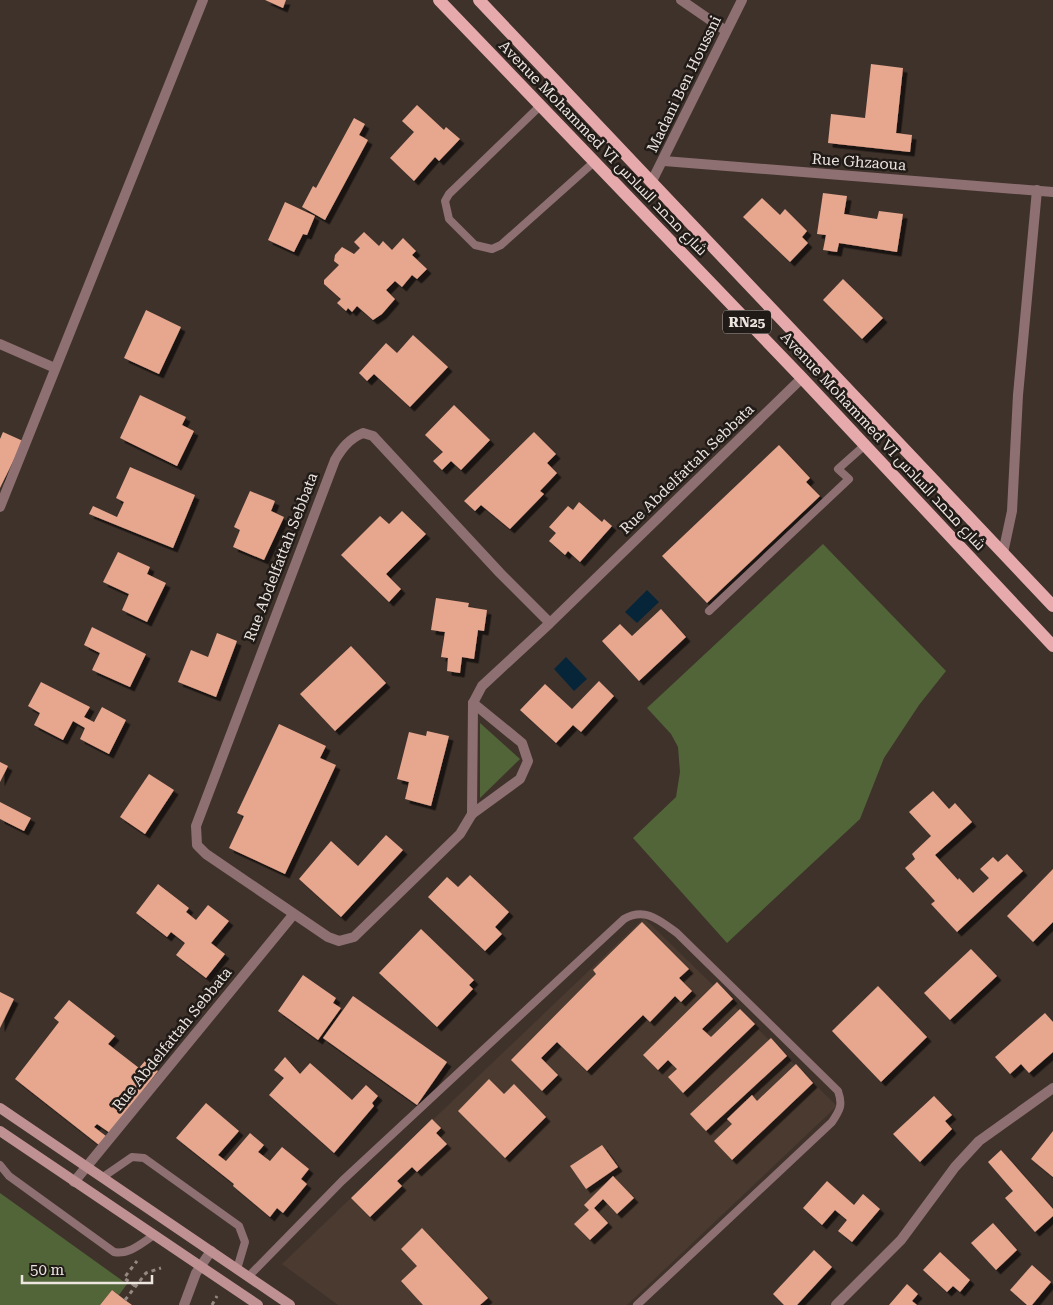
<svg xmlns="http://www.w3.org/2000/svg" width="1053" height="1305" viewBox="0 0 1053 1305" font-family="'Roboto Serif',Cairo,serif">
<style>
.built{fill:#4b3a2f}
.green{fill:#516538}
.water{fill:#072538}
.building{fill:#e7a68e;filter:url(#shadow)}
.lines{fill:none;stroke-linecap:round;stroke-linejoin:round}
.path{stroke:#938882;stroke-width:3;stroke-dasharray:4 4;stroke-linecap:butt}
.service{stroke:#8e7072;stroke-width:8}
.minor{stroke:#8e7072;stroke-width:10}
.tertiary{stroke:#8e7072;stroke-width:10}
.secondary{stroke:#c09193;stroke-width:10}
.primary{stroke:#e6aaad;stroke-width:12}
.labels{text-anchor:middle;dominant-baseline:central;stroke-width:5;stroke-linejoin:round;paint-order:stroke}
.shield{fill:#211b18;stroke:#b0a8a4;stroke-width:1}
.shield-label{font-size:14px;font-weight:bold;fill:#ede5e0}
.street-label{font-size:15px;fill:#ede5e0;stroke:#211b18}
</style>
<defs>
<filter id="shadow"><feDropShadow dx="4.5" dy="4.5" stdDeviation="0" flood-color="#0009"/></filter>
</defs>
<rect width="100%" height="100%" fill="#3f322b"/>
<polygon class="built" points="644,918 837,1106 627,1305 338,1305 282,1264"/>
<g class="green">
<polygon points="823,544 946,671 919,705 884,758 860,819 727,943 633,838 676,797 680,772 678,747 671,734 647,708"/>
<polygon points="480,723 520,759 480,798"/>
<polygon points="0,1193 127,1284 119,1295 112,1290 100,1305 0,1305"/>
</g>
<g class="water">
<polygon points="647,590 659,602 637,623 625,612"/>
<polygon points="566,657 587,679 574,691 554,669"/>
</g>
<g class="building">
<polygon points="265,0 286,0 283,8"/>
<polygon points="871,64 903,68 896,133 912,135 910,152 828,143 831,114 865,118"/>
<polygon points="417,105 444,130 446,127 460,139 439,161 435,157 414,181 390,158 414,132 402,121"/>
<polygon points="354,118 365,124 359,135 368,140 325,220 302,207 313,186 316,188"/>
<polygon points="823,193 847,196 844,214 877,219 879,211 903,214 897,252 839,243 837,252 823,250 826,235 817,234"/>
<polygon points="762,198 780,215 785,209 807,231 802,237 808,243 790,262 743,217"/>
<polygon points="285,202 315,216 307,235 303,234 294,252 268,240"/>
<polygon points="364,232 379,246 383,241 392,250 403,238 416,251 412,255 427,269 417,279 412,275 402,287 395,281 386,290 395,299 382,314 373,320 357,306 352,312 348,308 346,311 337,303 341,299 324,284 324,280 339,265 334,261 335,255 342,247 354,254 360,248 354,242"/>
<polygon points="843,279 883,318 862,339 823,300"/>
<polygon points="146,310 181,327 159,374 124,358"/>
<polygon points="413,335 448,367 410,407 374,374 367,381 359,373 386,343 397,353"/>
<polygon points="140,395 186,417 182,425 194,431 177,466 120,438"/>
<polygon points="454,405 490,440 461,470 451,461 442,470 433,461 443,452 425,435"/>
<polygon points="3,432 23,441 0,488 0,439"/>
<polygon points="534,432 556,454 547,463 557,473 540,491 544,494 510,529 481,505 475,511 464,501"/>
<polygon points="779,445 810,478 806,482 820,496 707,603 662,556"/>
<polygon points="130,467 195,495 173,548 89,514 93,506 117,517 124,502 116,498"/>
<polygon points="250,491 275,501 271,511 284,517 264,560 233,547 240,530 234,527"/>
<polygon points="579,502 602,522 604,519 612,526 580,562 568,551 565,555 549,541 556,533 549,527 568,506 573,510"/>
<polygon points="402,511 426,534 386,574 401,589 389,602 341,555 380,516 389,524"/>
<polygon points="118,552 150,567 147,574 166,583 147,622 122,610 129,594 103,582"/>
<polygon points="436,598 469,603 468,607 487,610 484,631 478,630 474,659 462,657 460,673 447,671 448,658 441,657 445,632 431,630"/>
<polygon points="661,609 686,637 639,681 602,641 620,624 632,636"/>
<polygon points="92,627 146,654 130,687 92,670 100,653 84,645"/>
<polygon points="217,633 237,641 216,697 178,682 191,650 208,657"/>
<polygon points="351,646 386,683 335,731 300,694"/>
<polygon points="599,681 614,696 581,732 573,725 556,743 520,710 545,684 572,709"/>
<polygon points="41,682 90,707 84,717 94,722 102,707 126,720 109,754 80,739 85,728 73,721 63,740 34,725 40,713 28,706"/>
<polygon points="279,724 326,746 320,758 336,765 285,874 229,848 244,816 237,813"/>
<polygon points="427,731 449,736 431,806 405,799 409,782 397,779 409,732 426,736"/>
<polygon points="0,762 8,766 0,782"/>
<polygon points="149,774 174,790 145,834 120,817"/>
<polygon points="933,791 949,809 955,803 972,822 935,855 958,880 959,878 973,893 989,878 980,869 993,857 998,862 1007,854 1023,871 957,932 931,904 935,901 905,868 915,859 912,854 931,836 909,812"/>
<polygon points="0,802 31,818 24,831 0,819"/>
<polygon points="386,835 403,850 341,917 299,879 331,841 358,866"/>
<polygon points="1053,869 1053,922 1033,942 1007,916"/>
<polygon points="470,875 509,912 495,927 502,934 485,951 428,897 447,877 458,887"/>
<polygon points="158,884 189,908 186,912 196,920 208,905 229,921 211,943 225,954 206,978 176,955 185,943 171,932 167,937 136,913"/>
<polygon points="642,922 689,969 679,978 692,991 681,1002 675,996 650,1022 643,1015 587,1071 557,1042 541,1058 558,1075 542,1091 511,1060 596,974 593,970"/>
<polygon points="421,929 474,980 469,985 473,989 437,1027 379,973"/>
<polygon points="971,949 997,976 950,1020 924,993"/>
<polygon points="303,975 336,998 333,1003 341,1008 318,1040 278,1011"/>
<polygon points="717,982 733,999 702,1029 711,1037 740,1009 755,1024 683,1093 668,1077 677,1069 668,1060 658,1070 643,1055"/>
<polygon points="878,986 927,1037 881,1082 832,1031"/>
<polygon points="0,992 14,999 0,1028"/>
<polygon points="353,996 447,1062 417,1105 323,1038"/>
<polygon points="69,1000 115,1036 108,1044 139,1068 145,1061 158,1071 110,1133 97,1124 94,1127 106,1136 99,1145 15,1079 59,1022 54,1018"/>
<polygon points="1045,1013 1053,1022 1053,1052 1029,1073 1021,1064 1010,1074 995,1057"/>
<polygon points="771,1038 787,1056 706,1131 690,1114"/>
<polygon points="285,1057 300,1074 310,1063 352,1100 366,1085 378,1096 372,1103 374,1106 334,1153 269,1095 284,1078 274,1070"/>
<polygon points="796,1064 813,1083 732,1160 714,1141 732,1124 727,1119 752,1095 757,1101"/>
<polygon points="489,1079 504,1094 514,1084 546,1117 505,1158 458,1111"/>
<polygon points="934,1096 952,1115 945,1121 952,1129 920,1162 893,1134"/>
<polygon points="206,1103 239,1131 218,1155 226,1161 250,1133 264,1145 258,1152 270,1161 282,1147 309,1169 301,1179 307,1184 283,1213 277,1208 270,1217 233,1186 234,1184 176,1138"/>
<polygon points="432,1119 441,1128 436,1133 447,1144 417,1172 412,1167 397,1181 402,1186 370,1217 351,1198"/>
<polygon points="1053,1131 1053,1177 1031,1159"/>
<polygon points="602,1145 618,1167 586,1189 570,1166"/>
<polygon points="1001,1150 1053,1209 1053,1216 1035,1232 1005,1198 1013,1191 988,1162"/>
<polygon points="613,1176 634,1198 617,1214 603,1199 594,1208 608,1223 590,1240 574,1224 589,1210 584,1205"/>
<polygon points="827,1181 854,1205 863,1194 880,1209 852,1242 838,1231 847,1220 835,1210 822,1225 803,1208"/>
<polygon points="993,1223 1017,1250 996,1270 971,1243"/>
<polygon points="422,1228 488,1298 480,1305 423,1305 401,1281 417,1266 401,1249"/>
<polygon points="814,1250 832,1267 797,1305 784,1305 773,1294"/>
<polygon points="940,1252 970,1280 960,1292 953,1286 947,1292 923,1270"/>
<polygon points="1032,1265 1051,1282 1032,1305 1027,1305 1010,1290"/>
<polygon points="907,1284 918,1294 912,1301 917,1305 889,1305"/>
<polygon points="112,1290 125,1300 132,1305 100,1305"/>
</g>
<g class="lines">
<g class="path">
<polyline points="135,1286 124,1278 137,1261"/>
<polyline points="125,1300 146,1273 161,1268"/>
<polyline points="212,1305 217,1296"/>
</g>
<g class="service">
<polyline points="540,106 449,194 445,201 449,219 475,245 492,249 501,245 594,162"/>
<polyline points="709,611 849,479 838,469 865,445"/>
<path d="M0,1165L9,1176L114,1252C129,1255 142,1243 154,1235"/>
<polyline points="103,1177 132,1157 144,1158 239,1226 245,1242 237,1269"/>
<path d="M248,1277L342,1181L624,919C645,907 659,920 677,933L838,1091C843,1105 840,1110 832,1122L637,1305"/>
</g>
<g class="minor">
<polyline points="681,0 726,31"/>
<polyline points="664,161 1053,192"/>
<polyline points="652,181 742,0"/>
<polyline points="0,344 55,368"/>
<polyline points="0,507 203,0"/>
<polyline points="1003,553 1012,511 1018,395 1037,190"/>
<path d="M550,623L500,573L373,436L363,433C349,439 342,448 335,460L196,826L197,845L206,854L328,937L339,941L354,937L460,834L472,814L473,703L482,686L550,623L802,378"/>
<polyline points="472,814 520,779 528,761 522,743 473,703"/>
<polyline points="74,1182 293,915"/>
<polyline points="836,1305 901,1240 955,1167 979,1141 1053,1088"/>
</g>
<polyline class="tertiary" points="184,1305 196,1273 211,1251"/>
<g class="secondary">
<polyline points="0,1108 290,1305"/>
<polyline points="0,1131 258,1305"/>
</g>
<g class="primary">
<polyline points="439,0 802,378 1053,646"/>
<polyline points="479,0 1053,606"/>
</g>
</g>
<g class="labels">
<rect class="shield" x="723" y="310.5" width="48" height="23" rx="4"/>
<g class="shield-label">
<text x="747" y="322">RN25</text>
</g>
<g class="street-label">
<text transform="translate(684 84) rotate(-64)">Madani Ben Houssni</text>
<text transform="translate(603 148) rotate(46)">Avenue Mohammed VI شارع محمد السادس</text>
<text transform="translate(859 162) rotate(4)">Rue Ghzaoua</text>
<text transform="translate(883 441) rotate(47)">Avenue Mohammed VI شارع محمد السادس</text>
<text transform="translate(687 469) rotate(-44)">Rue Abdelfattah Sebbata</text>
<text transform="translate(281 557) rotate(-69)">Rue Abdelfattah Sebbata</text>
<text transform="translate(172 1039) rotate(-51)">Rue Abdelfattah Sebbata</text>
</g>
</g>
<path d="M22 1275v8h130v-8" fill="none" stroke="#ede5e0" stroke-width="2.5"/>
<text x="30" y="1275" font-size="15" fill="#ede5e0" stroke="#211b18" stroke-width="4" paint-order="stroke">50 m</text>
</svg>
